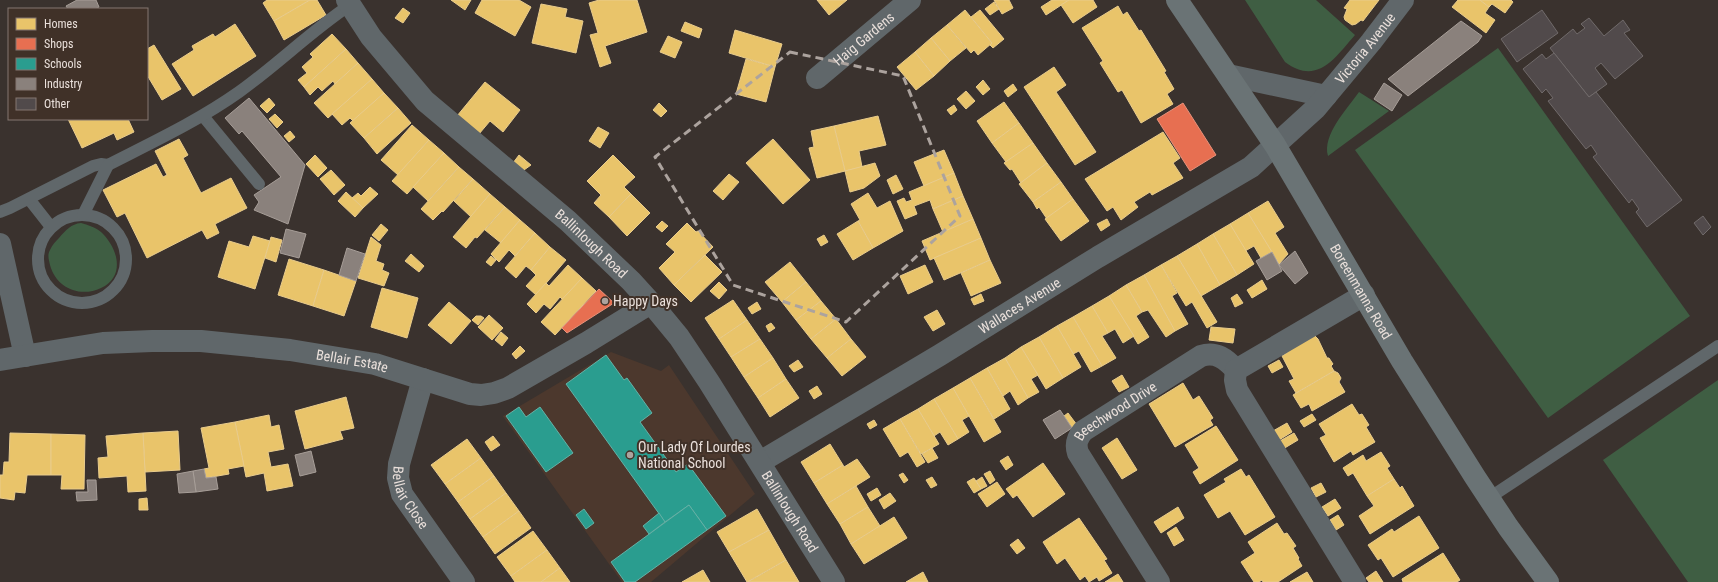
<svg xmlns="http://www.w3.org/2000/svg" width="1718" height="582" viewBox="0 0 1718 582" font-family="'Roboto Condensed',sans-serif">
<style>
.built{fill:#4c382d}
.green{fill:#3f5e43}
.homes{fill:#e9c46a;stroke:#e9cc8c}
.shops{fill:#e76f51;stroke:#e8917a}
.schools{fill:#2a9d8f;stroke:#64b1a6}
.industry{fill:#8a817c;stroke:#a79e98}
.building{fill:#514a4b;stroke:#706a6a}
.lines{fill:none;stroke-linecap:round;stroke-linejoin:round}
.service{stroke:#60676a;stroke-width:12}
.minor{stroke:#60676a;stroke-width:22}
.tertiary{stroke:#60676a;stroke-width:22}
.secondary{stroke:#6a7375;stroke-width:22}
.marked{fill:none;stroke:#aca39e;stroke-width:3;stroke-dasharray:8 5;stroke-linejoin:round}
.poi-dot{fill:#aca39e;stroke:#403128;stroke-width:1.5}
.labels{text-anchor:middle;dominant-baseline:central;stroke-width:4;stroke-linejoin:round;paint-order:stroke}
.street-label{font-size:14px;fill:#eae0db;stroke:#403128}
.poi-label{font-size:14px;fill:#eae0db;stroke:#403128;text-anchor:start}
</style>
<rect width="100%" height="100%" fill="#3a322e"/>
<polygon class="built" points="611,352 661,371 669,365 755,494 651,582 622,582 502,415 503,416"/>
<g class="green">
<path d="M1245,0H1316L1355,35C1335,58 1317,86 1285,62Z"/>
<polygon points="1498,48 1690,316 1548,418 1355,150"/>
<path d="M1359,92L1389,111L1328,156C1322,135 1347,109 1359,92Z"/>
<path d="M81,223C88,225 95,227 101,232C118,248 126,276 101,288C80,298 56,288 50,265C49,260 47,255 50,250C52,245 56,241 59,238C66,230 71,224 81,223Z"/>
<polygon points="1718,380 1718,582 1688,582 1603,460"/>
</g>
<g class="homes">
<polygon points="267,0 310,0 274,21 263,3"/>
<polygon points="310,0 317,0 326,15 284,40 274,21"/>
<polygon points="451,0 471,0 465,10"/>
<polygon points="482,0 519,0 531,7 515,36 475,13"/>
<polygon points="599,0 637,0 647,32 605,46 611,63 600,67 590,35 598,33 589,3"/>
<polygon points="817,0 847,0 829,15"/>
<polygon points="994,0 1009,0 1013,8 1002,14"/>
<polygon points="1052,0 1069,0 1046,15 1041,7"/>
<polygon points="1069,0 1093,0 1097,7 1073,23 1061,5"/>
<polygon points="1350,0 1379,0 1363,21 1361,20 1356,24 1352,25 1345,20 1344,17 1347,9 1344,8"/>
<polygon points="1458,0 1480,0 1489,7 1485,13 1495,20 1486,33 1452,7"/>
<polygon points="1480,0 1511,0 1513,2 1505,13 1492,4 1489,7"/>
<polygon points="994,2 999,9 990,15 985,9"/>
<polygon points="541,4 567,9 565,17 583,21 576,53 532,43"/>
<polygon points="1118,6 1123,15 1127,12 1139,31 1141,30 1166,71 1164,72 1174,89 1167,94 1173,104 1141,123 1122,90 1118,92 1100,63 1103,61 1082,28"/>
<polygon points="403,8 410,13 403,23 395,18"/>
<polygon points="965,10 992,43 978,55 974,50 971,53 947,25"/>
<polygon points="980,10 1004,39 993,48 990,45 992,43 971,17"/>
<polygon points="685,22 702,29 699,38 681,31"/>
<polygon points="235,24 256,56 193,96 172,64 194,50 192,46 213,34 215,37"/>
<polygon points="947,25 966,48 950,61 931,38"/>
<polygon points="735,30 782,44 775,67 729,53"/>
<polygon points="332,34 346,49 304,87 298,80 307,73 302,67 313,57 310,54"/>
<polygon points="668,36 682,42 675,58 660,52"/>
<polygon points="931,38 950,61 934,76 915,52"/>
<polygon points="154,45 181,89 162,100 147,75 147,49"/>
<polygon points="346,49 358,63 335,84 333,81 322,91 318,87 310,95 304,87"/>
<polygon points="915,52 934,76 916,90 897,67"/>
<polygon points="746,59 775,67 766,102 736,94"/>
<polygon points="358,63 372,79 328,118 314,103"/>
<polygon points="1054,67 1066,85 1056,92 1096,152 1075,165 1024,87"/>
<polygon points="372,79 384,93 353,121 350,118 342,125 332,114"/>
<polygon points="983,80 990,89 983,95 976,87"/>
<polygon points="485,82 520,110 503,132 490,121 479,134 457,116"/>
<polygon points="1013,84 1017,90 1008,97 1004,91"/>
<polygon points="966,91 975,101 966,109 957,99"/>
<polygon points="384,93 398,108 364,138 350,123"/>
<polygon points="269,98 275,105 267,113 260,106"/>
<polygon points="1004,102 1019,123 992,143 977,121"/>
<polygon points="659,103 667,111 661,117 653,110"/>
<polygon points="954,105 957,110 951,115 947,110"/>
<polygon points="398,108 411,123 377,154 364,138"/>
<polygon points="275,114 283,122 277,128 269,119"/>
<polygon points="878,116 886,145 859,151 862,167 845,171 834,126"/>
<polygon points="68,119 128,119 134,132 117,140 114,133 82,148"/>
<polygon points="1019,123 1033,143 1006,162 992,143"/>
<polygon points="412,125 429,140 398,175 381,160"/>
<polygon points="834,126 845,171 817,178 809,148 814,147 811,131"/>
<polygon points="598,127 609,133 600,148 589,141"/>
<polygon points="290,131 295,137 289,142 284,136"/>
<polygon points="1163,132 1180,158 1173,163 1183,178 1152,195 1150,192 1134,202 1138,207 1121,220 1113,207 1107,211 1085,179"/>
<polygon points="179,139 188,155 183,158 201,193 231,178 247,208 215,224 219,233 207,239 202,230 147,258 125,213 117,217 103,190 156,164 163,177 167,175 155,151"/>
<polygon points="773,139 810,180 783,204 746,163"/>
<polygon points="429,140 444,153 407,194 392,181"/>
<polygon points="1033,143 1047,163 1021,183 1012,169 1010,170 1004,163"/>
<polygon points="944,150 954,173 924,186 914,162"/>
<polygon points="444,153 459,167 428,201 413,187"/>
<polygon points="315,155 327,168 318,177 306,164"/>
<polygon points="519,155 531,165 524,170 513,163"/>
<polygon points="613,155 635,177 624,187 631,194 609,217 594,203 601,195 587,181"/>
<polygon points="875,163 880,176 864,188 850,192 845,171"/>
<polygon points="1047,163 1061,182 1033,202 1019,184"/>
<polygon points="459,167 473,179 443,212 442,211 433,220 421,209"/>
<polygon points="331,170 345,185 334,195 320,179"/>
<polygon points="954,173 963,196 933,209 930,200 914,206 917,214 905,219 897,201 904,198 906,202 912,200 909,192"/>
<polygon points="729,174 739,182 723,200 713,191"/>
<polygon points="896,175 903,189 893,194 887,180"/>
<polygon points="473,179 490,194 471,217 454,201"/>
<polygon points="1061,182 1073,199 1047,219 1039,207 1037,209 1033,202"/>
<polygon points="370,187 378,194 363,208 352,198 358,193 361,196"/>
<polygon points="346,192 363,208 355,217 338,201"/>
<polygon points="868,193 877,208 890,201 903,231 873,248 858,221 860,220 851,204"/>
<polygon points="490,194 505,207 477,238 475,237 466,248 453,237"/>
<polygon points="631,194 650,213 627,236 609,217"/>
<polygon points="963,196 973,219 943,232 933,209"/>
<polygon points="1073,199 1089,221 1061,241 1045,219"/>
<polygon points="1268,201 1284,227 1275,233 1288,254 1279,264 1248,213"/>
<polygon points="505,207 520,220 501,243 485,230"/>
<polygon points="1248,213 1272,252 1261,258 1254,246 1245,251 1230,224"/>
<polygon points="973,219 981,238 930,260 922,241"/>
<polygon points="1107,219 1110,225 1101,231 1097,224"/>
<polygon points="520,220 535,233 515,256 509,250 499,262 491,254"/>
<polygon points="662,221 668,226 662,232 656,227"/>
<polygon points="858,221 873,248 853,260 837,234"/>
<polygon points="687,223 696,232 698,231 713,247 674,285 659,268 675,252 666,244"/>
<polygon points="381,224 388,230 379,241 372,235"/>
<polygon points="1230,224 1254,264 1237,275 1213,234"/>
<polygon points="535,233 550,247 531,270 526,266 516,278 505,268"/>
<polygon points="1213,234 1237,275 1220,285 1197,244"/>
<polygon points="824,235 828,242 821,246 817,239"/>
<polygon points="253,236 270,241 255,289 218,277 229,241 249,247"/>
<polygon points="271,237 282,240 276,262 265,258"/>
<polygon points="371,237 381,245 376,261 384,264 382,270 389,273 384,286 358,278"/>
<polygon points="981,238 990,260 944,280 934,258"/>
<polygon points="1197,244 1220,285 1201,296 1177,256"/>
<polygon points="550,247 566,260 536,295 526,286 536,275 531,270"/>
<polygon points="411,254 424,266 419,272 405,261"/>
<polygon points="705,255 722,272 691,302 674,285"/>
<polygon points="491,256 496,260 491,266 486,262"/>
<polygon points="1177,256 1217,322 1207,328 1192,302 1186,306 1161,265"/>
<polygon points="289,259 324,270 313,306 278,295"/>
<polygon points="990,260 1001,283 971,296 961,273"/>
<polygon points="790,262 806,282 782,302 765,282"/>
<polygon points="568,265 582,278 563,300 560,297 550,309 544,304 536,313 527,304 546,283 549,286"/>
<polygon points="925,265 933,282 908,294 900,276"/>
<polygon points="1161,265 1177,293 1172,296 1188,324 1175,331 1144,275"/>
<polygon points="324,270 356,281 344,316 313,306"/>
<polygon points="1144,275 1175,331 1166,337 1148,310 1142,312 1126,285"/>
<polygon points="582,278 596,291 555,335 541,322"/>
<polygon points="1262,280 1267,289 1252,298 1247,290"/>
<polygon points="719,282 727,290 719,299 710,291"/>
<polygon points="806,282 821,301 796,320 782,302"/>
<polygon points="1126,285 1142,312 1136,316 1149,337 1138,344 1109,296"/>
<polygon points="382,288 418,298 407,338 371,327"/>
<polygon points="981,294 984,301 974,305 971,299"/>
<polygon points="1237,294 1243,303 1235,307 1231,298"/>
<polygon points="1109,296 1134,336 1123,343 1115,329 1108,333 1092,306"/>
<polygon points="733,300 747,320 719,339 705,318"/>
<polygon points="821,301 836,319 811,339 796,320"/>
<polygon points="449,302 471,321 451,344 428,325"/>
<polygon points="757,302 761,309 752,314 748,308"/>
<polygon points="1092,306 1108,333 1102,336 1116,358 1102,366 1073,317"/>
<polygon points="937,310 945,324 933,331 924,317"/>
<polygon points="489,315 503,328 492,340 478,327"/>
<polygon points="476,316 481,316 484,318 478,325 472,320"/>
<polygon points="1073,317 1102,366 1091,372 1079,351 1073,354 1057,326"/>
<polygon points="836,319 851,339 827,358 811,339"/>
<polygon points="747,320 760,339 731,357 719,339"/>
<polygon points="771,323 775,328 769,332 766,326"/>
<polygon points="1057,326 1081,367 1063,378 1039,337"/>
<polygon points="1211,327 1235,329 1233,343 1209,340"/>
<polygon points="501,332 508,338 502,346 495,340"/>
<polygon points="1314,335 1318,339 1327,358 1329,358 1333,364 1331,366 1334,371 1296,393 1289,381 1294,379 1282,356 1288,352 1287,350"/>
<polygon points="1039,337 1063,378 1046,389 1021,347"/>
<polygon points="760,339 773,358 744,377 731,357"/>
<polygon points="851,339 866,357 842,376 827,358"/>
<polygon points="520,346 525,351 516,359 512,354"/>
<polygon points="1021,347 1038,375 1031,379 1039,392 1028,398 1005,358"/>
<polygon points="773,358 786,379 758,398 744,377"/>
<polygon points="1005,358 1028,398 1018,405 1010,391 1003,396 987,368"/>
<polygon points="798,360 803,367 794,372 789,366"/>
<polygon points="1279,360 1283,367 1272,373 1268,366"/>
<polygon points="987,368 1010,409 994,419 970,378"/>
<polygon points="1334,371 1338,373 1341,378 1339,382 1345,392 1312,411 1309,404 1301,408 1293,395"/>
<polygon points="1122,375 1129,387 1119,392 1112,381"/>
<polygon points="970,378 1001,432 984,442 953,388"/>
<polygon points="786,379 799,398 770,417 758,398"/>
<polygon points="1183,383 1193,400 1199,396 1213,418 1210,420 1213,425 1175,447 1149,404"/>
<polygon points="817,386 822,394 814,399 809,391"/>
<polygon points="953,388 969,416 962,420 969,432 958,439 934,399"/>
<polygon points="346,397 354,428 340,431 343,439 305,449 295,411"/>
<polygon points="934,399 958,439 948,445 940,432 934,436 918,409"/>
<polygon points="1352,404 1359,415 1362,414 1369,425 1366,427 1375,442 1353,455 1351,451 1334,462 1320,438 1326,435 1319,424"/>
<polygon points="918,409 939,444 921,454 900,419"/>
<polygon points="1068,413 1077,425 1072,428 1064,416"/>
<polygon points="1312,414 1316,420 1304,427 1300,421"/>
<polygon points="269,415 271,427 279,425 284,449 268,452 271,467 288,464 293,486 267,491 264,473 246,477 235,422"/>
<polygon points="900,419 925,462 917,467 908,452 900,457 883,429"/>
<polygon points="874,420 877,425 870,429 867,424"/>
<polygon points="235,422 244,466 228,469 229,474 206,478 204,469 209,468 201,428"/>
<polygon points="1287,423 1292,432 1279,440 1273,431"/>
<polygon points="1216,426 1238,460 1200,484 1193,472 1199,468 1185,445"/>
<polygon points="178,431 180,470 145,472 143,433"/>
<polygon points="10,433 51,434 51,475 27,475 25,493 15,492 14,500 0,498 0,475 3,475 4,462 9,462"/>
<polygon points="143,433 146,491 128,492 127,476 99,478 98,458 108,457 106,436"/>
<polygon points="1294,433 1298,440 1283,449 1278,442"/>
<polygon points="51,434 85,435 84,489 61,489 62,475 51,475"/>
<polygon points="493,436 500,445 491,451 485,442"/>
<polygon points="1117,438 1137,470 1122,479 1102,448"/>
<polygon points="467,439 481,458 445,484 431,465"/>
<polygon points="830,444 843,465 814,483 801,462"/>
<polygon points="932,448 938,458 928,463 922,454"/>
<polygon points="1381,452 1390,466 1387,468 1394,479 1367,496 1353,473 1348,476 1343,468 1363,455 1366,461"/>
<polygon points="1008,456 1013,465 1006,470 1000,461"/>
<polygon points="481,458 494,476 458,502 445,484"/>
<polygon points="857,459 870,477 827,504 814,483 843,465 844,467"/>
<polygon points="1043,463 1065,494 1033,517 1017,495 1013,498 1006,489"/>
<polygon points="1241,469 1246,477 1249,475 1275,517 1245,535 1230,511 1218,518 1204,495 1226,482 1224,479"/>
<polygon points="990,471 995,480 990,484 984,474"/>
<polygon points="903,473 908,480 904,483 899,475"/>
<polygon points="494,476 506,493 470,519 458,502"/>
<polygon points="932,477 937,485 931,488 926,480"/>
<polygon points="982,477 987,486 981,489 976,481"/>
<polygon points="974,478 981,489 974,493 967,482"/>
<polygon points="1394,479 1400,488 1402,486 1414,506 1370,534 1359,516 1374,506 1367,496"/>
<polygon points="997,482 1005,494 987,507 978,494"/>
<polygon points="1321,483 1326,492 1316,497 1311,488"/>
<polygon points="856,486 868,507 840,524 827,504"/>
<polygon points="877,488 881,495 871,501 867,494"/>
<polygon points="506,493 519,511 483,537 470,519"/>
<polygon points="890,493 896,501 884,509 879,500"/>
<polygon points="147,498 148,510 139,510 139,499"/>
<polygon points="1335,499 1341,508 1328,516 1322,507"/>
<polygon points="868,507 880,526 851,544 840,524"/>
<polygon points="1178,507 1184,518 1161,533 1154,522"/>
<polygon points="757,509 769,530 729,552 717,532"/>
<polygon points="519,511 531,528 495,554 483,537"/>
<polygon points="1338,515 1344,525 1336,530 1330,520"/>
<polygon points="1419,516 1439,548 1393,577 1381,558 1378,560 1368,545 1392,529 1394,532"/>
<polygon points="894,517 907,538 864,564 851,544"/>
<polygon points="1079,518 1107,559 1104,560 1112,573 1099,581 1097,577 1089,582 1085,576 1080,580 1065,558 1057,564 1043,542"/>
<polygon points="1277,523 1284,534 1287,533 1296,546 1293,548 1299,558 1298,559 1302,566 1278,582 1263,582 1262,580 1259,582 1254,582 1241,562 1255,553 1248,542"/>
<polygon points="1176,527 1184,540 1174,546 1167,533"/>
<polygon points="769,530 786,560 747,582 729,552"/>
<polygon points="533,531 547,550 511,576 497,557"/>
<polygon points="1018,539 1025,548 1017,554 1010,545"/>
<polygon points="547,550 560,568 541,582 515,582 511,576"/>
<polygon points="1443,553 1460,580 1457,582 1403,582 1402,579"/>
<polygon points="786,560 799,582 748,582"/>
<polygon points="560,568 570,582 541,582"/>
<polygon points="703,570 710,582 682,582"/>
<polygon points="1376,571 1383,582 1369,582 1366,578"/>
<polygon points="923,572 928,582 906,582"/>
<polygon points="1307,572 1313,582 1290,582"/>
<polygon points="1118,574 1123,582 1105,582"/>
</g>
<g class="shops">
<polygon points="1183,103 1216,155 1190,171 1157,119"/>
<polygon points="599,289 614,303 567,333 562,328"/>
</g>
<g class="schools">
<polygon points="606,355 624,380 627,378 652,413 640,422 676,472 688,464 726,516 707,530 689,505 665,522 566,384"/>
<polygon points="519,407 526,417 540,407 573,453 546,472 506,416"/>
<polygon points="689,505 707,530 635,582 625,582 611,562"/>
<polygon points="584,509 594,523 586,529 576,515"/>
<polygon points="659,513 665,522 649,534 643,526"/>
</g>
<g class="industry">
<polygon points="77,0 96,0 99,7 95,9 68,9 66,6"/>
<polygon points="1461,21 1482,36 1478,42 1408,96 1388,79"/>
<polygon points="1384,83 1402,95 1392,111 1374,99"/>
<polygon points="249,98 305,165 288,224 254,210 259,202 254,195 281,177 242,131 239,134 225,118"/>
<polygon points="286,229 306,234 299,258 280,253"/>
<polygon points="347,248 365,254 356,281 339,275"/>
<polygon points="1295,251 1308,273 1295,284 1279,265"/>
<polygon points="1272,252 1282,271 1267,280 1256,261"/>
<polygon points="1060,410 1072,428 1055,439 1043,420"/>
<polygon points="311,451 316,472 300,476 295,455"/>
<polygon points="204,469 206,478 216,477 218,489 196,492 193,471"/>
<polygon points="193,471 196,492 179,493 177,474"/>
<polygon points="87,480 96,480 97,500 77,501 76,492 88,492"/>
</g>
<g class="building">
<polygon points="1542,10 1558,33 1517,62 1501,39"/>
<polygon points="1589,18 1604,36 1623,20 1630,30 1624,33 1643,56 1615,79 1601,63 1595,68 1607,84 1589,97 1550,48 1573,29 1577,34 1585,28 1581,24"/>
<polygon points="1554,53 1589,97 1596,92 1682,200 1647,227 1636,212 1639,209 1632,199 1629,203 1593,157 1597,154 1591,145 1586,149 1548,101 1553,98 1546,89 1542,93 1523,69 1542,54 1546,59"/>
<polygon points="1703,216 1711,227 1703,235 1694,223"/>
</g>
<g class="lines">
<g class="service">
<polyline points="203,116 259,184"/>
<polyline points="29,199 51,227"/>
<path d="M0,212L10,208L93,166L101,164L108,165C153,142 198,121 239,92C277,65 311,31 350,5"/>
<circle cx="82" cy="259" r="44"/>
<polyline points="83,215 108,165"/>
<polyline points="1489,498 1718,346"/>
</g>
<g class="minor">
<path id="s1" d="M347,0L371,37L425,101L568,221L631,281L651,303"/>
<polyline points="1228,75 1326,96"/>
<path id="s2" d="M817,78L910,0"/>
<polyline points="0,244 25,356"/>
<path id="s3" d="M423,379L399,464L398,478L402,494L464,582"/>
<path id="s4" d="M760,462L940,355L1098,257L1251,167L1316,108L1371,42L1403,0"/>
<path id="s5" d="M1159,582L1078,453C1075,444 1077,438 1083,431L1201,356C1216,351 1226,359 1236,370"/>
<polyline points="1355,582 1237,390 1235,380 1236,370 1364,295"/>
</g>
<path class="tertiary" id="s6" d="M0,360L103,343L152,341H201L290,350L375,364L470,394L481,395L494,393L508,388L586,343L651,303L679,337L709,382L834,582"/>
<path class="secondary" id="s7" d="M1177,0L1275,145L1402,361L1475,477L1508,527L1548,582"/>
</g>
<path class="marked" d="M790,52L903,76L960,216L846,322L733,285L655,157Z"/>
<g class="poi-dot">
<circle cx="605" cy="301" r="4"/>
<circle cx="630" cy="455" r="4"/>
</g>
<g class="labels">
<g class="street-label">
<text stroke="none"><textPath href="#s2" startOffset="61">Haig Gardens</textPath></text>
<text stroke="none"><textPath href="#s4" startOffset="738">Victoria Avenue</textPath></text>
<text stroke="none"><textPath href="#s1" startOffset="347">Ballinlough Road</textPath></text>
<text stroke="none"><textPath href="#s7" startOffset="345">Boreenmanna Road</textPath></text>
<text stroke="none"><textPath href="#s4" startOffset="303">Wallaces Avenue</textPath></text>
<text stroke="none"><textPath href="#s6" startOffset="355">Bellair Estate</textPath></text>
<text stroke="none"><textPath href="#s5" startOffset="214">Beechwood Drive</textPath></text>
<text stroke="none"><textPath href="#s3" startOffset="125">Bellair Close</textPath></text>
<text stroke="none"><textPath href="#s6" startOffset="934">Ballinlough Road</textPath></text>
</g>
<g class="poi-label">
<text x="613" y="301">Happy Days</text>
<text x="638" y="447">Our Lady Of Lourdes<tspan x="638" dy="16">National School</tspan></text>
</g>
</g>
<rect x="8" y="8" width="140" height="112" fill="#403128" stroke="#847770"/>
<rect x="16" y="18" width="20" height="12" fill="#e9c46a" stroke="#847770"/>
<text x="44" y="28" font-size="12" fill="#eae0db">Homes</text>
<rect x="16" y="38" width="20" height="12" fill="#e76f51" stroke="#847770"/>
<text x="44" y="48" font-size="12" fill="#eae0db">Shops</text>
<rect x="16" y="58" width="20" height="12" fill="#2a9d8f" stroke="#847770"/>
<text x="44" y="68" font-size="12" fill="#eae0db">Schools</text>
<rect x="16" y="78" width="20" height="12" fill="#8a817c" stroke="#847770"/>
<text x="44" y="88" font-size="12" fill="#eae0db">Industry</text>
<rect x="16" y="98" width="20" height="12" fill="#514a4b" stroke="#847770"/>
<text x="44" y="108" font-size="12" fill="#eae0db">Other</text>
</svg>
